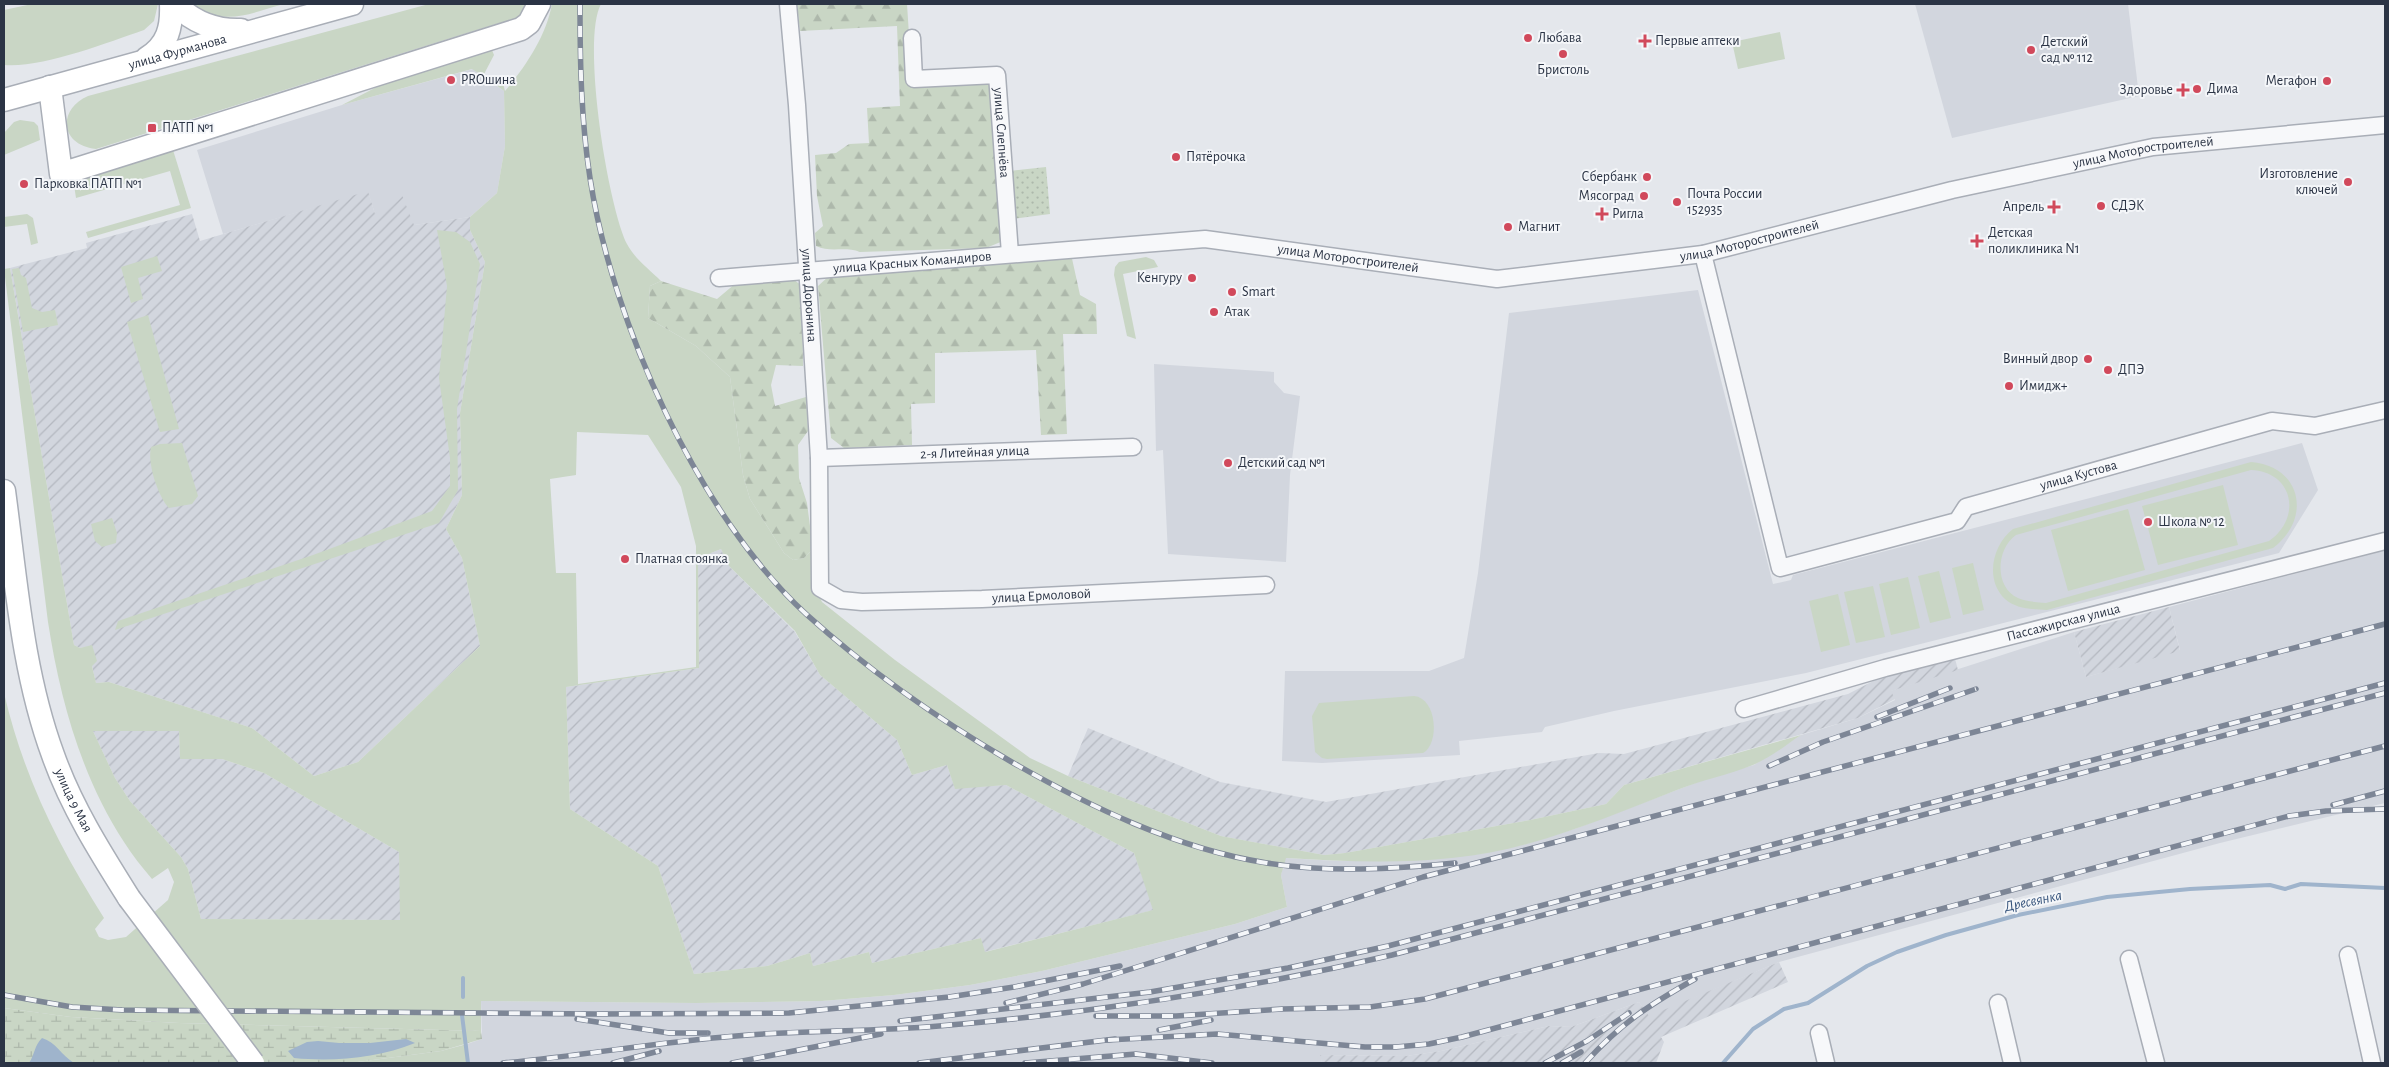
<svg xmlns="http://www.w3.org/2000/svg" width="2389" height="1067" viewBox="0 0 2389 1067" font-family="'Alegreya Sans',sans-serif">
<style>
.built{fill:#d2d6de}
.industrial{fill:url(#industrial-furrows)}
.green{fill:#c9d6c5;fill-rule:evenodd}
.forest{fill:url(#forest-firs)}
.wetland{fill:url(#wetland-marsh)}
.park{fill:url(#park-dots)}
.water{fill:#9fb4cc}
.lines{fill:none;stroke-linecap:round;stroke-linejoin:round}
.stream{stroke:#9fb4cc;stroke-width:4}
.street-casing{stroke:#a9aeb7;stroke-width:19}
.secondary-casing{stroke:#a9aeb7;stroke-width:25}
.street{stroke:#f7f8fa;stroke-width:16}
.secondary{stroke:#fff;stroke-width:22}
.rail-casing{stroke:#7d8696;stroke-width:5.5}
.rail{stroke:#f4f6f9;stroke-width:4;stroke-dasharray:11;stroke-linecap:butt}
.secondary-bridge-casing{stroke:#a9aeb7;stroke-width:25;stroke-linecap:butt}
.secondary-bridge{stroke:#fff;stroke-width:22}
.poi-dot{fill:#d1495b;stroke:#f4f6f9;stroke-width:2}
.labels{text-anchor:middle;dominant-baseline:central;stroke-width:4;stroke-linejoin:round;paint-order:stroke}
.poi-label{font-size:14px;fill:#2b3445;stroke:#f4f6f9;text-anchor:start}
.street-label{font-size:14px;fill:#2b3445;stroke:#f4f6f9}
.water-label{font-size:15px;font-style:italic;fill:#34527a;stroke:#f4f6f9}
</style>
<defs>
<pattern id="industrial-furrows" width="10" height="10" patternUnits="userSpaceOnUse" patternTransform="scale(1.25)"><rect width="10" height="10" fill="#d2d6de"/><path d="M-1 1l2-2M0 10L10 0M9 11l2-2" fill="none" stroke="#b4b8c0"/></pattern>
<pattern id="forest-firs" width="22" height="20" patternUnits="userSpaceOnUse" patternTransform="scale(1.25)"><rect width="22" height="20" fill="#c9d6c5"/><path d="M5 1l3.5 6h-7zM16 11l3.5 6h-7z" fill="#adb8ab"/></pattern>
<pattern id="wetland-marsh" width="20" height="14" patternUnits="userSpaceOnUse" patternTransform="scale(1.25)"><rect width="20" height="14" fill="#c9d6c5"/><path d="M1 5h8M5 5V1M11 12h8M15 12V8" fill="none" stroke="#adb8ab"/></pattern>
<pattern id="park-dots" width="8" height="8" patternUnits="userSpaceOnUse" patternTransform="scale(1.25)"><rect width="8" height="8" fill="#c9d6c5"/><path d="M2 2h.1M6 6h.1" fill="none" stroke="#adb8ab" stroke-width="1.8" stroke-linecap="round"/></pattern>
</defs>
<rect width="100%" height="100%" fill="#e4e7ec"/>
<g class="built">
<polygon points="1915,4 2128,4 2139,96 1952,138"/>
<polygon points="473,69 504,91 505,146 497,193 470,217 414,225 375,214 368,192 223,234 197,150 342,105"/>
<polygon points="1698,290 1773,584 1791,580 1793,575 2302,443 2318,490 2279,553 1806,673 1614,711 1545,727 1542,732 1459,741 1460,755 1322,763 1282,761 1285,671 1429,671 1464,658 1478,573 1509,313"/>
<polygon points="1154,364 1274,372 1274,382 1284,393 1300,396 1290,475 1286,562 1168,554 1163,450 1156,451"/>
<polygon points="2385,550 2385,803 2220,843 1779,962 1649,1017 1639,1002 1571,1027 1549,1026 1441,1051 1406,1056 1321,1055 1322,1063 468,1063 467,1044 482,1039 481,1001 696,1003 822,1001 894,995 970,985 1042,971 1235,924 1287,907 1281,875 1285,858 1337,861 1393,861 1479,854 1526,844 1577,828 1711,777 1754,765 1801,735 1858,718 1895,700 1890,691 2074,632 2086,677 2180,650 2169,607"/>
</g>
<g class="industrial">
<polygon points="368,191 375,214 402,195 414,225 470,217 470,230 485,262 460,413 462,495 446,529 462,558 480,646 358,762 314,776 252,728 109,682 96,683 92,666 92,646 80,648 74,645 10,268 87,248 86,243 192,214 200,241"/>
<polygon points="721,549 729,566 795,632 820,675 897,740 912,775 947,765 955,788 1006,785 1134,853 1154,910 984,952 981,938 872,963 869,952 813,966 810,953 767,966 694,974 658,866 570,809 566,687 699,668 698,555 706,555"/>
<polygon points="2169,607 2180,651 2086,677 2074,632"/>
<polygon points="1954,655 1958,670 1891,691 1895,699 1858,718 1624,785 1606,804 1530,820 1345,853 1324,855 1221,836 1068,776 1088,728 1220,782 1326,802 1599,753 1624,754 1848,694 1885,675"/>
<polygon points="93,731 179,731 180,759 222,759 264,773 399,852 401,920 201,919 188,869 181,857 130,801 115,778"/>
<polygon points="1779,962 1788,982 1661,1037 1664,1042 1656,1063 1322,1063 1320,1055 1406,1056 1441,1051 1549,1026 1571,1027 1639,1002 1649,1016"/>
</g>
<g class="green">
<path d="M32,4H158L154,21L144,30C106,43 43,68 4,65V10Z"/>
<path d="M190,4H284C246,14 226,27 190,4Z"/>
<path d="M429,4H529L517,20L499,23L96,149C60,145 57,110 88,96Z"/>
<path d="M552,4H601C581,40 608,206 627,244C634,258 650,270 661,281L650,286L648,318L696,346L730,377L743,475L750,499L784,553L793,560L804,558L813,549L816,589L822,602L895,660L1030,758L1068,776L1221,836L1324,855L1345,853L1530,820L1606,804L1624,785L1801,735C1786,745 1770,758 1753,765C1728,775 1702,780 1677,790C1628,809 1578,830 1527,844C1450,866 1365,863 1286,858L1281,875L1287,907L1235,924L1042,971L970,985L894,995L822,1001L696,1003L481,1001V1031L179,1023L71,1017L4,1008V693C24,778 58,845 104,918L95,929L99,937L108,940L126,937L168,900L174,882L168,868L152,879C142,867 132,855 124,842C81,776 60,699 48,622L4,269L10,268L74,645L80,648L92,645L97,661L92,666L96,683L109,682L252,728L314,776L358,762L480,646L462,558L446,529L462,495L460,413L485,262L470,230V217L497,193L505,146L504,91L488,79L496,76L502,79L505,91C526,66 546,36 552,4ZM577,432L648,435L681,487L696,546V667L578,684L576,573H556L550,479L576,475ZM721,549L729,566L795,631L820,675L897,740L912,775L947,765L955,789L1006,785L1134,853L1153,910L985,952L981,938L872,963L869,952L813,966L810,953L767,966L694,974L658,866L570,809L566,687L699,668L698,555H706ZM93,731H179L180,759H222L264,773L399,852L400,920L201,919L188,869L181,857L130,801L115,778Z"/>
<polygon points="1780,32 1785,59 1738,69 1732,42"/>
<polygon points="492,50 494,55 483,76 472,69 342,105 396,77"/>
<polygon points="20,120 34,122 38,126 40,140 4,155 4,133 14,122"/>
<polygon points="173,150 191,208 88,238 86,232 180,205 170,171 76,198 74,185 78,178"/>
<polygon points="27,214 33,218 38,243 31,245 27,224 4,227 4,217"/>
<polygon points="437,230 456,232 470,242 480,264 457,409 458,490 439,523 115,630 118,621 313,555 432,511 450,486 450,458 439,378 447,286"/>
<polygon points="157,256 162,271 138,278 143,299 131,303 121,267"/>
<polygon points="1146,257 1154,260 1158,267 1123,274 1136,339 1127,336 1114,275 1115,267 1119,262"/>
<polygon points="19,268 21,275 26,278 32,308 42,312 55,310 58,325 23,332 12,269"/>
<polygon points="148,315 179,429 160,432 127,322"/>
<path d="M182,443L198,496L192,504L169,508C158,497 147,463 151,447L160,444Z"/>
<path d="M2251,462C2302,466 2312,519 2273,548L2047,610C2032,609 2016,609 2005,599C1984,579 1993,544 2013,529ZM2251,470C2294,472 2302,518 2269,541L2046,603C2037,602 2027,602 2018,598C1994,587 1996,549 2016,535Z"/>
<polygon points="2223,485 2238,545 2158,565 2142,506"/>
<polygon points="2128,509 2145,570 2068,591 2051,530"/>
<polygon points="112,518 117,533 116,543 102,547 95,541 91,524"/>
<polygon points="1973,563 1984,610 1963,615 1952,568"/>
<polygon points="1939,571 1951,618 1930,623 1918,576"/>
<polygon points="1908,577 1920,628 1891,635 1879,584"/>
<polygon points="1873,586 1885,637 1856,643 1844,592"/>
<polygon points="1838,594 1850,645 1821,652 1809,601"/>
<path d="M1414,696C1437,698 1440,744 1423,753L1327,759L1322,758L1315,752L1312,716L1319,703Z"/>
<polygon points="467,1044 468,1063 350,1063 441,1051"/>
</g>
<g class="forest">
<path d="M797,4H907L912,81L993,80L1003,241L986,248L860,252C845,246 830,253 816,246L815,233L823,226L817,196L815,155L836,153L849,144L869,143L867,108L900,106L897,26L800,31Z"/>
<polygon points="1071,254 1080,295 1096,304 1097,334 1063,334 1067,434 1041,435 1036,350 935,353 935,403 911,404 912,445 844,448 831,438 818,286 829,276"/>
<polygon points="793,279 802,286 803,366 776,365 771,385 775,406 806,397 808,431 798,445 799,478 807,503 813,549 804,558 793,560 784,553 750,499 743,475 730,377 696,346 648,318 650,286 661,281 717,299 736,283"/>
</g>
<polygon class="wetland" points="4,1008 71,1017 179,1023 481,1031 482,1039 441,1051 350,1063 4,1063"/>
<polygon class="park" points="1046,167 1050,214 1013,219 1010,171"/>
<g class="water">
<path d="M42,1038C56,1042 61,1055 74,1063H29C35,1054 34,1046 42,1038Z"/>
<path d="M406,1039L415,1043C378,1058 334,1062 294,1058L288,1051L307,1042L318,1041L339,1043H370Z"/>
</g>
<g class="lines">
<g class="stream">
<polyline points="463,978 463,997"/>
<polyline points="462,1015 468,1063"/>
<polyline points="1723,1063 1753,1029 1784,1009 1808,1003 1867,966 1897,952 1946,935 2018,915 2107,897 2190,889 2270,885 2285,889 2301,884 2385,888"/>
</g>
<g class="street-casing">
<g id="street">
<path id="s1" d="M788,4L797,105L819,458L820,588L841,600L862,602L982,599L1266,585"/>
<path id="s2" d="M912,38L914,79L997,75L1010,254"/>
<path id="s3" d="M1703,254L1780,568L1957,521L1966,507L2272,421L2315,426L2385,410"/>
<path id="s4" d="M719,278L1205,239L1497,279L1703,254L1952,190L2153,147L2385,125"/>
<path id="s5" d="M819,458L1133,447"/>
<path id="s6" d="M1744,709L1885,668L2385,541"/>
<polyline points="2348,955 2372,1063"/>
<polyline points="2129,959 2156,1063"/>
<polyline points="1998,1003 2012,1063"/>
<polyline points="1819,1033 1826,1063"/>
</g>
</g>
<g class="secondary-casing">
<g id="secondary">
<path d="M175,4C193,22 215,31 241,30"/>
<path d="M147,58C168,45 172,27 171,4"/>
<polyline points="50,87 61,174 521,29 529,23 539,4"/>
<path id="s7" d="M4,100L352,4"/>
<path id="s8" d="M4,491C16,579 22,671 53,755C71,806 100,852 129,898"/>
</g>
</g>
<use href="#street" class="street"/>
<use href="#secondary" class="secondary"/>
<g class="rail-casing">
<g id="rail">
<path d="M580,4C580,62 581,120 590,178C612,322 698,515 806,614C868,670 938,719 1010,761C1088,806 1177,849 1267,863C1329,873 1393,869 1455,863"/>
<polyline points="1877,717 1950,688"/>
<polyline points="1769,766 1823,742 1976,689"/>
<polyline points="2333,805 2385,791"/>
<polyline points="4,995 72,1007 122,1010 596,1014 789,1013 949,997 1014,987 1120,966"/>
<polyline points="1006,1003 1083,984 1423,877 2385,624"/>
<polyline points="1096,1016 1176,1016 1282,1009 1370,1007 1425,999 2385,746"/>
<polyline points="577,1019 669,1033 708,1033"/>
<polyline points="900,1021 1150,992 1288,968 1388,946 2385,683"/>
<polyline points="1159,1030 1211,1020"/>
<polyline points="1108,1040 1217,1034 1365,1047 1396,1047 1429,1044 1462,1037 2289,816 2326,811 2385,809"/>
<path d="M503,1063C581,1056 658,1042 736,1036C803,1030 871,1032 939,1026C1092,1013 1243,990 1392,955L2385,693"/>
<polyline points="613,1063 659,1051"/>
<polyline points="732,1063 881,1034"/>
<polyline points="919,1063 1115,1039"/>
<polyline points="1025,1063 1136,1054 1212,1063"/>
<polyline points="1545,1063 1587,1041 1629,1013"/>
<polyline points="1562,1063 1581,1052"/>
<path d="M1585,1063C1621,1023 1649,1005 1695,979"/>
</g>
</g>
<use href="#rail" class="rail"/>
<g class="secondary-bridge-casing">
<polyline id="secondary-bridge" points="129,898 253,1063"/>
</g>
<use href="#secondary-bridge" class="secondary-bridge"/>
</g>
<g class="poi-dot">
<circle cx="1528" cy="38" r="5"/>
<path d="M1642.5 33.5h5v5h5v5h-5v5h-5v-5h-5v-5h5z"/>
<circle cx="2031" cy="50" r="5"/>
<circle cx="1563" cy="54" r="5"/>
<circle cx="451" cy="80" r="5"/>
<circle cx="2327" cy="81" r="5"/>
<circle cx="2197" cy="89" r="5"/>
<path d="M2180.5 82.5h5v5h5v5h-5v5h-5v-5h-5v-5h5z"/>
<rect x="147" y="123" width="10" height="10" rx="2.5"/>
<circle cx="1176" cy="157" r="5"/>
<circle cx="1647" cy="177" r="5"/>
<circle cx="2348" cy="182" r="5"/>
<circle cx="24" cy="184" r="5"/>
<circle cx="1644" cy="196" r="5"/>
<circle cx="1677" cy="202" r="5"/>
<circle cx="2101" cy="206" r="5"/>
<path d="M2051.5 199.5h5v5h5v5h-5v5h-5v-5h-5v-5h5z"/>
<path d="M1599.5 206.5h5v5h5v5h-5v5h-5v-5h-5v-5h5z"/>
<circle cx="1508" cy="227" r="5"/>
<path d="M1974.5 233.5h5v5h5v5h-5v5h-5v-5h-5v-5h5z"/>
<circle cx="1192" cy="278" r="5"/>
<circle cx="1232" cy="292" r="5"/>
<circle cx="1214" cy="312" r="5"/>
<circle cx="2088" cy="359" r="5"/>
<circle cx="2108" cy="370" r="5"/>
<circle cx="2009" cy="386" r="5"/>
<circle cx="1228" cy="463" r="5"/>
<circle cx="2148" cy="522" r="5"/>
<circle cx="625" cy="559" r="5"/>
</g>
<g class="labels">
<g class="poi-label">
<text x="1538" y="38">Любава</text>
<text x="1655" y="41">Первые аптеки</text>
<text x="2041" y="42">Детский<tspan x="2041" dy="16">сад № 112</tspan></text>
<text x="1563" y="70" text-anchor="middle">Бристоль</text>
<text x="461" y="80">PROшина</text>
<text x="2317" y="81" text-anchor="end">Мегафон</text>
<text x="2207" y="89">Дима</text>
<text x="2173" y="90" text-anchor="end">Здоровье</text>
<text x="162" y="128">ПАТП №1</text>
<text x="1186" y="157">Пятёрочка</text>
<text x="2338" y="174" text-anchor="end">Изготовление<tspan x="2338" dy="16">ключей</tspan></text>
<text x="1637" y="177" text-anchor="end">Сбербанк</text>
<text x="34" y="184">Парковка ПАТП №1</text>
<text x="1687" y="194">Почта России<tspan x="1687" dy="16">152935</tspan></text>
<text x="1634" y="196" text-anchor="end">Мясоград</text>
<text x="2111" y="206">СДЭК</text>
<text x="2044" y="207" text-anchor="end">Апрель</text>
<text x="1612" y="214">Ригла</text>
<text x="1518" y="227">Магнит</text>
<text x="1988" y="233">Детская<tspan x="1988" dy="16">поликлиника N1</tspan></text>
<text x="1182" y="278" text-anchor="end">Кенгуру</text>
<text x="1242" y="292">Smart</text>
<text x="1224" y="312">Атак</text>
<text x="2078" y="359" text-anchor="end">Винный двор</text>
<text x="2118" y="370">ДПЭ</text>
<text x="2019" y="386">Имидж+</text>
<text x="1238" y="463">Детский сад №1</text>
<text x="2158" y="522">Школа № 12</text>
<text x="635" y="559">Платная стоянка</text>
</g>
<g class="street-label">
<text stroke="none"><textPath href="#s7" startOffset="180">улица Фурманова</textPath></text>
<text stroke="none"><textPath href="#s2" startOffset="182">улица Слепнёва</textPath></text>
<text stroke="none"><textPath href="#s4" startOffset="1442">улица Моторостроителей</textPath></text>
<text stroke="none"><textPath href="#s4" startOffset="1038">улица Моторостроителей</textPath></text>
<text stroke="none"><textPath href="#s4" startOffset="632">улица Моторостроителей</textPath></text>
<text stroke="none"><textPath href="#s4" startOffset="194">улица Красных Командиров</textPath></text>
<text stroke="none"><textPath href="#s1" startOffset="292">улица Доронина</textPath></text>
<text stroke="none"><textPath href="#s5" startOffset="156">2-я Литейная улица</textPath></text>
<text stroke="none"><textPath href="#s3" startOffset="640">улица Кустова</textPath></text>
<text stroke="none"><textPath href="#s1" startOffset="810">улица Ермоловой</textPath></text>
<text stroke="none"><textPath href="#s6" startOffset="331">Пассажирская улица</textPath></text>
<text stroke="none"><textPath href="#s8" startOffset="319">улица 9 Мая</textPath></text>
</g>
<g class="water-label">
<text transform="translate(2033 901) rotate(-12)">Дресвянка</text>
</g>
</g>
<rect width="2389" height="1067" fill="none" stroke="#2b3445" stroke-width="10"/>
</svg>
